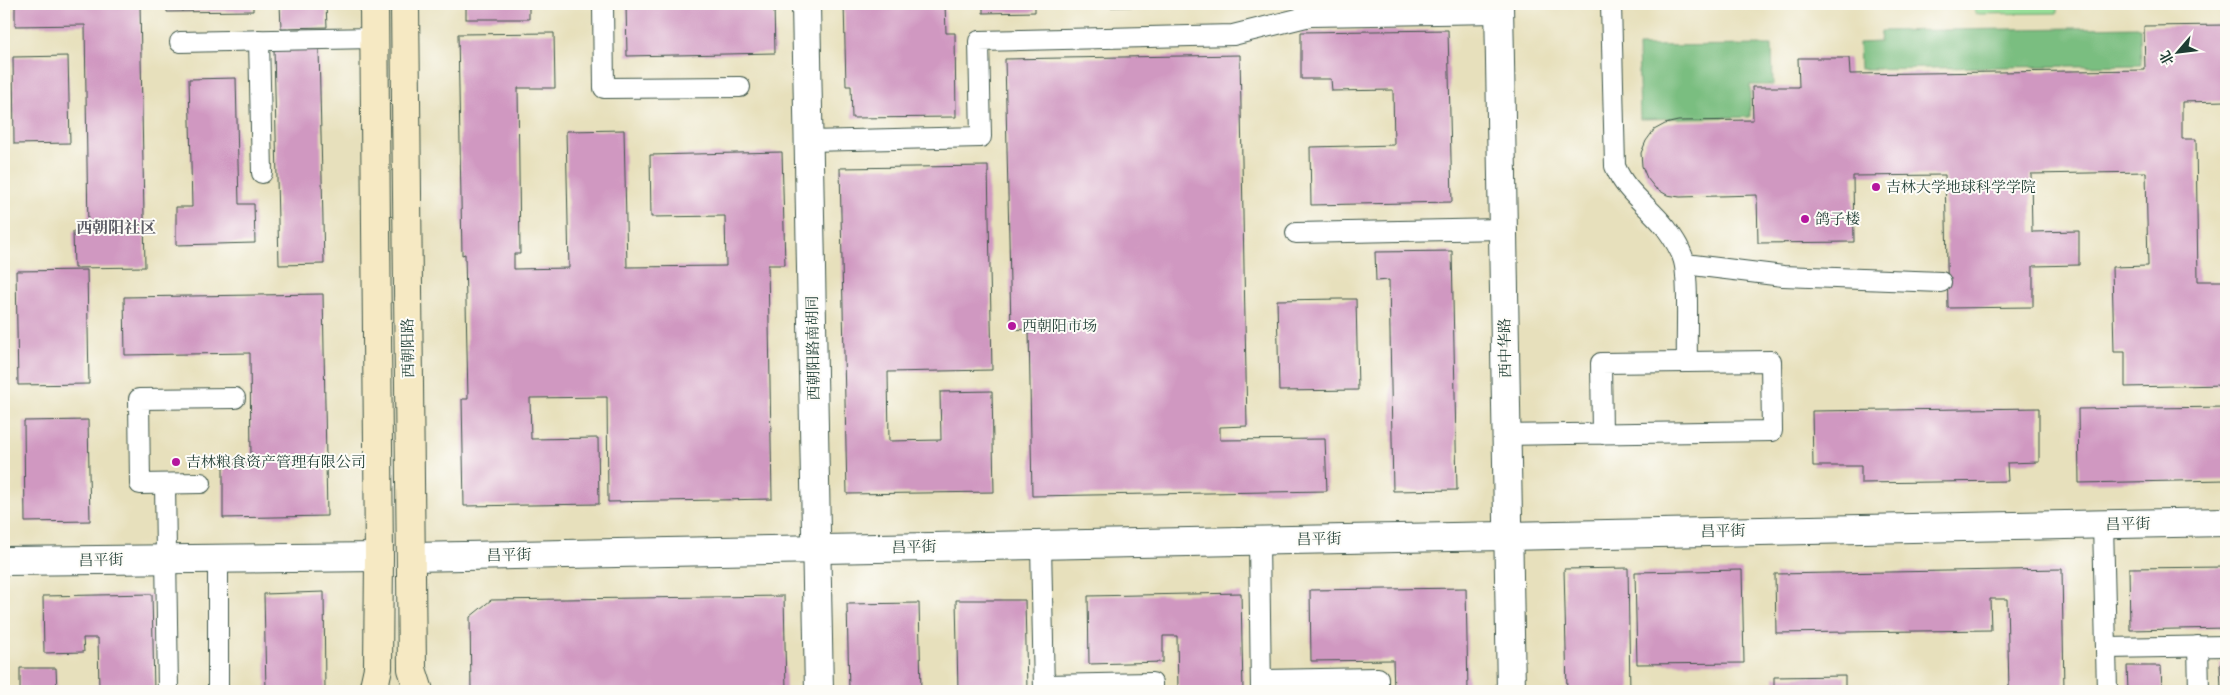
<svg xmlns="http://www.w3.org/2000/svg" width="2230" height="695" viewBox="0 0 2230 695" font-family="'IM FELL French Canon','Noto Serif SC',serif">
<style>
.green{fill:#98df98;stroke:#5c8e66}
.forest{fill:#7abe80;stroke:#4c7e5a}
.building{fill:#d098c1}
.lines{fill:none;stroke-linecap:round;stroke-linejoin:round}
.service-casing{stroke:#3d5548;stroke-width:22}
.minor-casing{stroke:#3d5548;stroke-width:30}
.tertiary-casing{stroke:#3d5548;stroke-width:30}
.secondary-casing{stroke:#3d5548;stroke-width:30}
.service{stroke:#fff;stroke-width:20}
.minor{stroke:#fff;stroke-width:28}
.tertiary{stroke:#fff;stroke-width:28}
.secondary{stroke:#f6e9c3;stroke-width:28}
.poi-dot{fill:#b5179e;stroke:#fdfcf7;stroke-width:2}
.labels{text-anchor:middle;dominant-baseline:central;stroke-width:4;stroke-linejoin:round;paint-order:stroke}
.poi-label{font-size:15px;fill:#1f3d34;stroke:#fdfcf7;text-anchor:start}
.street-label{font-size:15px;fill:#1f3d34;stroke:#fdfcf7}
.neighbourhood-label{font-size:16px;font-weight:bold;fill:#5d5d65;stroke:#fdfcf7}
</style>
<rect width="100%" height="100%" fill="#fdfcf7"/>
<filter id="ink" filterUnits="userSpaceOnUse"><feTurbulence type="fractalNoise" baseFrequency=".02" numOctaves="2"/><feDisplacementMap in="SourceGraphic" scale="10" xChannelSelector="R" yChannelSelector="G"/><feConvolveMatrix kernelMatrix="1 2 1 2 8 2 1 2 1" color-interpolation-filters="sRGB"/></filter>
<filter id="wash" filterUnits="userSpaceOnUse"><feTurbulence type="fractalNoise" baseFrequency=".0096" numOctaves="4" result="noise"/><feDisplacementMap in="SourceGraphic" scale="20" xChannelSelector="R" yChannelSelector="G"/><feGaussianBlur stdDeviation="1.12" result="paint"/><feColorMatrix in="noise" values="0 0 0 0 0 0 0 0 0 0 0 0 0 0 0 0 0 1.4 0 .05"/><feComposite in="paint" operator="in"/></filter>
<g filter="url(#wash)">
<rect width="100%" height="100%" fill="#e7e0bc"/>
<polygon class="green" points="1975,4 2057,4 2057,13 1975,14"/>
<g class="forest">
<polygon points="2140,27 2141,65 1860,69 1859,43 1880,42 1881,31"/>
<polygon points="1772,45 1773,85 1750,85 1750,117 1640,119 1638,46"/>
</g>
<g id="blocks">
<g class="building">
<polygon points="15,4 140,4 145,267 74,268 73,231 88,231 85,25 15,26"/>
<polygon points="167,4 253,4 253,11 167,12"/>
<polygon points="280,4 326,4 327,27 281,28"/>
<rect x="466" y="4" width="63" height="15"/>
<polygon points="626,4 774,4 775,53 627,56"/>
<polygon points="844,4 945,4 946,33 955,33 956,117 852,118 851,86 846,86"/>
<polygon points="983,4 1035,4 1035,12 983,13"/>
<polygon points="1111,4 1178,4 1178,6 1111,7"/>
<polygon points="2226,25 2226,101 2182,102 2182,139 2196,139 2198,281 2226,281 2226,385 2125,387 2125,352 2114,352 2112,267 2148,266 2146,172 2031,174 2032,232 2079,231 2079,265 2033,266 2033,307 1948,308 1945,175 1853,176 1854,242 1758,243 1757,195 1680,197 1667,195 1655,188 1647,178 1642,166 1641,153 1646,141 1654,130 1665,124 1678,121 1753,120 1752,87 1799,87 1798,58 1849,58 1850,74 2145,70 2144,26"/>
<polygon points="1448,30 1452,202 1311,205 1310,147 1394,145 1393,90 1332,91 1331,79 1301,79 1301,32"/>
<polygon points="554,33 555,88 518,88 520,254 514,254 514,269 569,268 566,131 624,130 627,267 726,266 725,216 651,217 650,155 782,152 785,265 768,265 772,499 608,502 607,397 530,398 531,439 598,438 599,504 464,506 462,399 468,399 465,254 462,255 458,34"/>
<polygon points="319,48 324,264 279,265 274,49"/>
<polygon points="1240,55 1247,426 1220,427 1220,440 1325,439 1327,491 1032,496 1029,330 1011,329 1005,59"/>
<polygon points="68,56 70,143 14,144 13,57"/>
<polygon points="236,78 239,204 254,204 255,243 176,245 176,207 192,207 189,79"/>
<polygon points="988,166 992,370 888,372 889,441 941,440 940,392 992,391 994,492 847,494 840,168"/>
<polygon points="1452,251 1457,490 1393,491 1389,280 1376,281 1375,252"/>
<polygon points="87,270 89,384 18,385 16,271"/>
<polygon points="323,294 327,516 223,518 223,464 251,463 250,353 125,355 124,297"/>
<polygon points="1339,299 1356,299 1358,390 1279,391 1277,300"/>
<polygon points="2226,407 2226,480 2079,483 2078,409"/>
<polygon points="2039,408 2039,462 2007,463 2008,481 1861,483 1861,466 1813,466 1812,411"/>
<polygon points="88,420 90,521 25,522 24,421"/>
<polygon points="2226,567 2226,628 2130,630 2129,568"/>
<polygon points="1628,568 1630,691 1567,691 1564,569"/>
<polygon points="2062,569 2064,691 2009,691 2007,599 1990,599 1991,630 1776,633 1775,574"/>
<polygon points="1742,570 1744,663 1637,664 1635,572"/>
<polygon points="1466,588 1468,691 1394,691 1393,660 1311,661 1310,590"/>
<polygon points="324,592 325,691 266,691 264,594"/>
<polygon points="1241,593 1243,691 1178,691 1177,636 1163,636 1163,662 1089,664 1088,596"/>
<polygon points="152,594 154,691 99,691 98,638 83,638 84,652 44,653 43,596"/>
<polygon points="784,596 786,691 471,691 470,617 491,600"/>
<polygon points="956,600 1025,600 1027,691 958,691"/>
<polygon points="919,603 921,691 849,691 847,604"/>
<polygon points="2220,663 2226,663 2226,691 2221,691"/>
<polygon points="2127,666 2161,666 2162,691 2128,691"/>
<polygon points="20,668 56,668 57,691 20,691"/>
<polygon points="1845,676 1845,691 1774,691 1774,677"/>
</g>
</g>
</g>
<g filter="url(#ink)">
<use href="#blocks" fill-opacity="0" stroke="#3d5548" stroke-width="1"/>
<g class="lines">
<g class="service-casing">
<g id="service">
<polyline points="603,4 604,88 740,87"/>
<path d="M1611,4L1615,166C1625,192 1649,206 1666,228C1674,239 1683,252 1685,266C1689,296 1686,331 1687,362"/>
<polyline points="259,40 262,173"/>
<polyline points="180,42 374,38"/>
<polyline points="809,141 981,137 979,41 1233,35 1310,16 1499,13"/>
<polyline points="1296,233 1503,229"/>
<polyline points="1685,264 1783,276 1941,282"/>
<polyline points="1506,435 1772,431 1771,361 1601,363 1602,434"/>
<polyline points="201,483 140,484 139,399 235,398"/>
<polyline points="165,484 168,691"/>
<polyline points="2103,524 2107,691"/>
<polyline points="1259,541 1261,691"/>
<polyline points="1041,545 1044,691"/>
<polyline points="2198,646 2199,691"/>
<polyline points="2106,648 2226,646"/>
<polyline points="1261,680 1378,678 1378,691"/>
<polyline points="1044,685 1152,683 1152,691"/>
<polyline points="218,691 218,559"/>
</g>
</g>
<g class="minor-casing">
<polyline id="minor" points="806,4 819,691"/>
</g>
<g class="tertiary-casing">
<g id="tertiary">
<polyline points="1499,4 1511,691"/>
<polyline points="411,557 2226,522"/>
<polyline points="4,561 379,557"/>
</g>
</g>
<g class="secondary-casing">
<g id="secondary">
<polyline points="405,4 412,669 419,691"/>
<polyline points="373,691 378,668 379,557 374,4"/>
</g>
</g>
<use href="#service" class="service"/>
<use href="#minor" class="minor"/>
<use href="#tertiary" class="tertiary"/>
<use href="#secondary" class="secondary"/>
</g>
</g>
<g class="poi-dot">
<circle cx="1876" cy="187" r="5"/>
<circle cx="1805" cy="219" r="5"/>
<circle cx="1012" cy="326" r="5"/>
<circle cx="176" cy="462" r="5"/>
</g>
<g class="labels">
<g class="poi-label">
<text x="1886" y="187">吉林大学地球科学学院</text>
<text x="1815" y="219">鸽子楼</text>
<text x="1022" y="326">西朝阳市场</text>
<text x="186" y="462">吉林粮食资产管理有限公司</text>
</g>
<g class="street-label">
<text transform="translate(408 348) rotate(-91)">西朝阳路</text>
<text transform="translate(813 348) rotate(-91)">西朝阳路南胡同</text>
<text transform="translate(1505 348) rotate(-91)">西中华路</text>
<text transform="translate(2128 524) rotate(-1)">昌平街</text>
<text transform="translate(1723 531) rotate(-1)">昌平街</text>
<text transform="translate(1319 539) rotate(-1)">昌平街</text>
<text transform="translate(914 547) rotate(-1)">昌平街</text>
<text transform="translate(509 555) rotate(-1)">昌平街</text>
<text transform="translate(101 560) rotate(-1)">昌平街</text>
</g>
<g class="neighbourhood-label">
<text x="116" y="227">西朝阳社区</text>
</g>
</g>
<rect width="2230" height="695" fill="none" stroke="#fdfcf7" stroke-width="20"/>
<g transform="translate(2178 52) rotate(242)" stroke="#fdfcf7" stroke-width="4" paint-order="stroke">
<path d="M0-4L9 19L0 12L-9 19Z" fill="#1f3d34"/>
<text y="-8" font-size="14" font-weight="bold" text-anchor="middle" fill="#1f3d34">北</text>
</g>
</svg>
